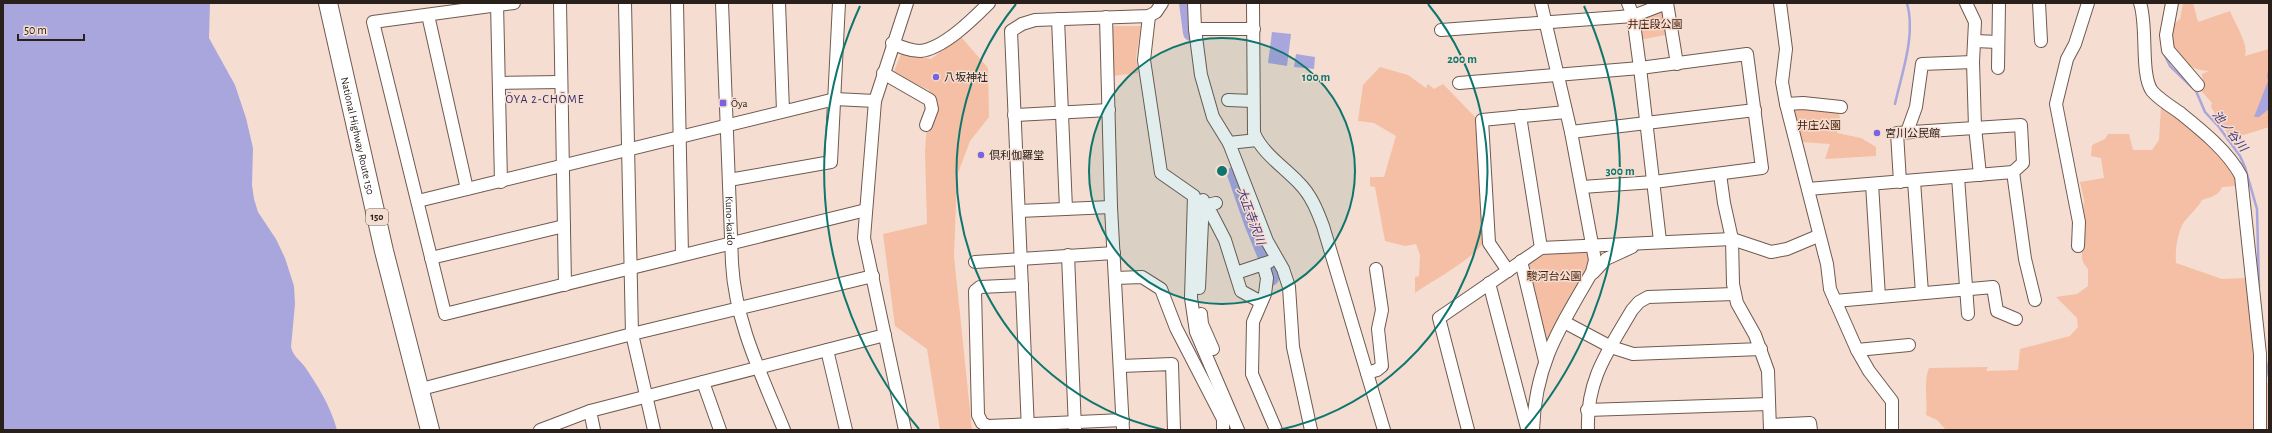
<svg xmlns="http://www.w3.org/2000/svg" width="2272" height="433" viewBox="0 0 2272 433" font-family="'Alegreya Sans','Noto Sans JP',sans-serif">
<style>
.green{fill:#f4bfa4}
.water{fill:#a9a6dd}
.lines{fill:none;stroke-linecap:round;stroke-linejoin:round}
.stream{stroke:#a9a6dd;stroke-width:2.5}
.river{stroke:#a9a6dd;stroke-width:16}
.minor-casing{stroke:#6f5a50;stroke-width:14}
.highway-casing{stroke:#6f5a50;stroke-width:20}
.minor{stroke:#fff;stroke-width:12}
.highway{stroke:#fff;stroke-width:18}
.ring{fill:none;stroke:#0f766e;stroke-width:2}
.poi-dot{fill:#7864df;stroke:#f6ddd1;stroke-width:1.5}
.labels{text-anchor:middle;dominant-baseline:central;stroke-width:3;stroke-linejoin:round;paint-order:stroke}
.shield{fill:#f6ddd1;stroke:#665952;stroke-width:1}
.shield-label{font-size:10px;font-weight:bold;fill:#29201b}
.park-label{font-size:11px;fill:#46210b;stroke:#f6ddd1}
.poi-label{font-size:11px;fill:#29201b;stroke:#f6ddd1;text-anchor:start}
.street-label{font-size:11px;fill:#29201b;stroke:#f6ddd1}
.neighbourhood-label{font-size:12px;letter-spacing:1px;fill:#322863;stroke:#f6ddd1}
.water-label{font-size:12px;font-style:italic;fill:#41377a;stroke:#f6ddd1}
.centre{fill:#0f766e;stroke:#f6ddd1;stroke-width:2}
.ring-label{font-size:12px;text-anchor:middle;font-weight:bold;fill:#0f766e;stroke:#f6ddd1;stroke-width:3;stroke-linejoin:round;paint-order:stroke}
</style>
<rect width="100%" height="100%" fill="#f6ddd1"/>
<g class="green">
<path d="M2183,3H2193L2198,22L2230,11C2235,24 2249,44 2245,56L2269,49V127L2231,139L2211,107L2212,103L2198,87L2203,82L2202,74L2209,71C2193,71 2173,59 2171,41C2171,36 2173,30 2173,25L2180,19Z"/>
<polygon points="1663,7 1670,34 1639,40 1638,16"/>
<polygon points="1110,26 1141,26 1136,57 1138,73 1111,76"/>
<polygon points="961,37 988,68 989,117 970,141 957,176 954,256 972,430 940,430 927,349 895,326 883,234 927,224 925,152 929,90 893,74 902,52 931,59"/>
<path d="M1380,67L1408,75L1426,88L1428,84L1434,89L1443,84L1475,117L1484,241C1475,258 1432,281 1415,293V277L1419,276L1420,255L1416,244L1405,246L1385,241L1375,187L1370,186V177H1384L1396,136L1374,123L1358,121L1363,85Z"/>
<path d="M2161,106C2190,128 2220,150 2239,182L2237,186L2222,187C2219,196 2210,197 2202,200C2197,209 2190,214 2184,222C2177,233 2175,251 2176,263L2222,279L2245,278L2251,282L2263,380L2269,384V430H1946L1937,420L1926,415C1928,399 1923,383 1929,368L1988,367L1986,371L2018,370L2020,349L2070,336L2078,327L2077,318L2056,297L2077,294L2088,286V269L2084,264L2082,259V221L2084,200L2080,182L2104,178L2101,158L2091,156L2092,145L2105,139L2108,134H2129L2133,150H2152L2159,140Z"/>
<polygon points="1795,108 1838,110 1840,118 1837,133 1861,138 1876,147 1876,156 1825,159 1830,144 1801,142 1792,111"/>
<polygon points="1542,251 1591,251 1586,271 1547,341 1542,340 1525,264"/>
</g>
<g class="water">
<path d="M3,3H210L209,38L235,85L246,118L253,148L252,185L254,199L258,212L276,239L285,258L294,286L295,304L291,347C293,356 299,359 305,367C318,386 331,407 337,430H3Z"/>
<polygon points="1272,32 1291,34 1287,66 1268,63"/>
<polygon points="1296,54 1315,57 1314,69 1294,67"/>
<polygon points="2269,69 2269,109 2259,117 2254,117 2268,81 2267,75"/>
</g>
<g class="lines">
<g class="stream">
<polyline points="2163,52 2170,66 2196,91 2205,112 2219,127 2240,156 2245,167 2257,209 2259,287"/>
<path d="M1895,104C1902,72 1916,35 1907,3"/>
<polyline points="2265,356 2269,377"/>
</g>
<g class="river">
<polyline points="1187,3 1191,33"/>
<polyline points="1235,174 1252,223 1270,267 1271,278"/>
</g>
<g class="minor-casing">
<g id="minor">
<polyline points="497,3 501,182"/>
<polyline points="514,3 373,22 445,314 866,210"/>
<polyline points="560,3 565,285"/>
<polyline points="625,3 632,334 654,430"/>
<polyline points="677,3 682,255"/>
<path id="s1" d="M722,3L732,263C735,322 762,376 784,430"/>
<polyline points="779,3 783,111"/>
<polyline points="1194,3 1195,29 1254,29"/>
<path d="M1253,3L1254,133C1262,153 1284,167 1299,183C1311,195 1317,210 1323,226L1384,430"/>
<polyline points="1628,3 1633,16 1640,68 1660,241"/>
<polyline points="1667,3 1677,64"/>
<polyline points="1780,3 1786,49 1782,82 1786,104 1827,264 1830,289 1857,350 1869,371 1892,401 1892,430"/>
<polyline points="1966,3 1975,22 1973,62 1975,127 1980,175"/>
<polyline points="2039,3 2041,41"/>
<path d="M2140,3C2148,26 2140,74 2152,91C2159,99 2170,106 2179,112C2200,129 2228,151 2241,176L2260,354V430"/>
<polyline points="2172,3 2166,35 2168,50 2198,85"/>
<polyline points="428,15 467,189"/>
<polyline points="1149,16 1144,60 1161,173 1194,196 1191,298 1196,332 1238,430"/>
<polyline points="1106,17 1111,207 1123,430"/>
<polyline points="1058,19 1066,209"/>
<polyline points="1195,29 1201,75 1213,117 1229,143"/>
<polyline points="1441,30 1633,16 1667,3"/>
<polyline points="1975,41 1998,42"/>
<path d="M892,43C901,47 910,51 920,51C943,49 973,19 989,3"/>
<polyline points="1998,68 1999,3"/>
<polyline points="883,73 930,100 932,109 926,125"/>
<polyline points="499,83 561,82"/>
<polyline points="1459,83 1640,68 1747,54 1762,168 1654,182 1582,187"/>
<polyline points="1228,100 1253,101"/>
<polyline points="1786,104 1803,103 1841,107"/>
<polyline points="1014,115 1109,110"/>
<polyline points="1520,116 1541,248"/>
<polyline points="1571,132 1755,110"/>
<polyline points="1907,132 1916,107 1922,64 1973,62"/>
<polyline points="1257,140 1229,143 1267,241 1283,269 1289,287 1293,347 1311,430"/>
<polyline points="2013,172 2025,259 2035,300"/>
<polyline points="1720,174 1724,203 1732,239 1733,284 1737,303 1755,335 1768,371 1770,430"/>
<polyline points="1958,177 1968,314"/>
<polyline points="729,180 831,162 839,3"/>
<polyline points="1914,181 1922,293"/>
<polyline points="1872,184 1879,297"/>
<polyline points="1808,189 2013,172 2023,163 2021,125 1897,133 1900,182"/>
<polyline points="418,201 835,99 875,101"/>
<polyline points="1216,203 1211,204 1209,209 1225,240 1241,291 1261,302"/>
<polyline points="1019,211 1111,207"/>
<polyline points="2078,246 2079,222 2056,104 2067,59 2075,44 2088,3"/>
<polyline points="1068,255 1075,429"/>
<polyline points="431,258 564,226"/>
<polyline points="1521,261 1545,361"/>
<polyline points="975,262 1114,253"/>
<polyline points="1263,264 1267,278 1265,294 1253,322 1252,374 1276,430"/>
<polyline points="1508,271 1489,243 1482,120 1566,112"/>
<polyline points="1236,273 1269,262"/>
<polyline points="1593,273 1606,259 1632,247"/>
<polyline points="1115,278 1142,277 1161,289 1176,328 1223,419 1223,430"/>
<polyline points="1489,283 1527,428 1530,430"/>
<polyline points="1022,285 980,287 975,291 978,415 982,423 988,426 1123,420"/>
<polyline points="1199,288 1203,200"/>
<polyline points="1835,301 1993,287 1997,311 2016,319"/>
<polyline points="1201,314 1202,324 1213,349"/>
<polyline points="1564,322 1611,347 1633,354 1761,349"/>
<polyline points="827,350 846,430"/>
<polyline points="1857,350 1909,345"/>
<polyline points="1121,366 1172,364 1174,430"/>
<polyline points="1367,373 1377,370 1382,366 1378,329 1382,310 1376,269"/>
<polyline points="703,382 720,430"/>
<polyline points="429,387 632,334 873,276"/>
<polyline points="1587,410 1768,404"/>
<polyline points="590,411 594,430"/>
<polyline points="1770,425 1810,423 1811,430"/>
<polyline points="540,430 590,411 885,335"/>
<polyline points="905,430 864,238 875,101 907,3"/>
<polyline points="1028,430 1011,31 1022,24 1035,20 1149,16 1156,12 1162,3"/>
<polyline points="1468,430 1439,318 1541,248 1732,239 1771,252 1787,249 1818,236"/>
<path d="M1533,430C1535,364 1560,327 1592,272L1595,260L1571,132L1541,3"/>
<path d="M1588,430C1586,380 1608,351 1632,310L1639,302L1648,297L1734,294"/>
</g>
</g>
<g class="highway-casing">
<g id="highway">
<path id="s2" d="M328,3L384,251L430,430"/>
</g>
</g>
<use href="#minor" class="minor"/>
<use href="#highway" class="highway"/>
</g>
<circle cx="1222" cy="171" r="133" fill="#0f766e" fill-opacity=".12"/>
<g class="ring">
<circle cx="1222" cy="171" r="133"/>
<path d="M1165 430A265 265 0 0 1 1016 4M1428 4A265 265 0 0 1 1279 430"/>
<path d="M919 429A398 398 0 0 1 860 6M1584 6A398 398 0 0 1 1525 429"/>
</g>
<g class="poi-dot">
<circle cx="936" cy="77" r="4"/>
<rect x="719" y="99" width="8" height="8" rx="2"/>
<circle cx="1877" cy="133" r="4"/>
<circle cx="981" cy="155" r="4"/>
</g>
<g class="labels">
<rect class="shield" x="366" y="209" width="22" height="16" rx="3"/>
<g class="shield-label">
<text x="377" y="217">150</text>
</g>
<g class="park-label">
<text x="1655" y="24">井庄段公園</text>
<text x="1819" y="125">井庄公園</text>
<text x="1554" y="276">駿河台公園</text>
</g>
<g class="poi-label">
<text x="944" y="77">八坂神社</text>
<text x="731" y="103">Ōya</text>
<text x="1885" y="133">宮川公民館</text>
<text x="989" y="155">倶利伽羅堂</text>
</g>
<g class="street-label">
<text stroke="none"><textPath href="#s2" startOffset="136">National Highway Route 150</textPath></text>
<text stroke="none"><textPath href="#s1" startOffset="218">Kuno-kaido</textPath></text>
</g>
<g class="neighbourhood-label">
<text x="545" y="99">ŌYA 2-CHŌME</text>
</g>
<g class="water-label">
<text transform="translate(2230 131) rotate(52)">池ノ谷川</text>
<text transform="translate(1251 216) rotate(70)">大正寺沢川</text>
</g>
</g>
<circle cx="1222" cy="171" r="6" class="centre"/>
<g class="ring-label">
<text x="1462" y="63">200 m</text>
<text x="1316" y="81">100 m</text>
<text x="1620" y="175">300 m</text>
</g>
<rect width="2272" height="433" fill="none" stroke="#29201b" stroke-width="8"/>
<path d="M18 34v6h66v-6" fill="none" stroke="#29201b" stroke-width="2"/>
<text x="24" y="34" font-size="12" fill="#29201b" stroke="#f6ddd1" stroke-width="3" paint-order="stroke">50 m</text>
</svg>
